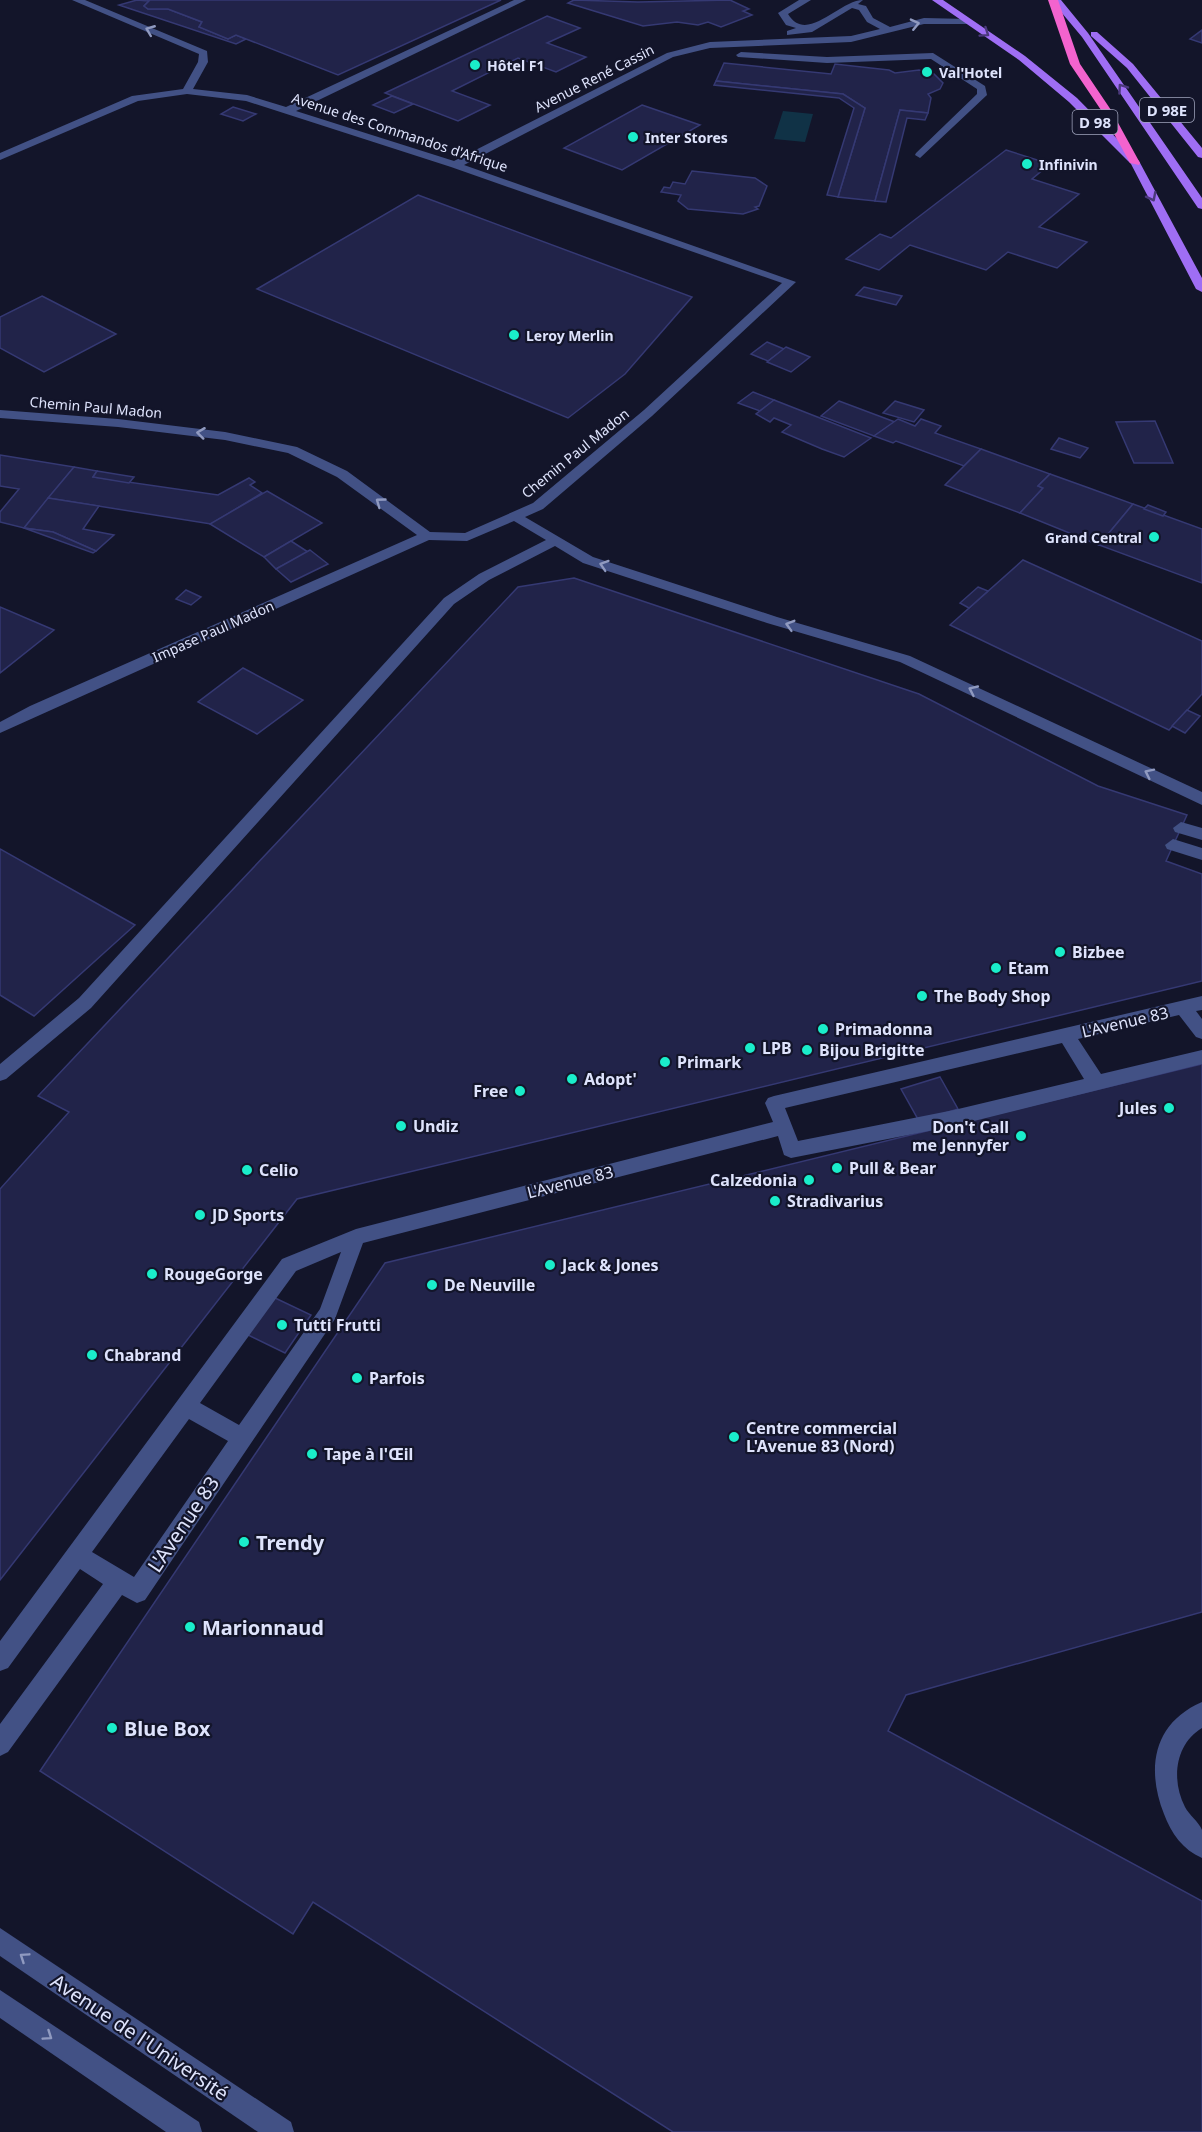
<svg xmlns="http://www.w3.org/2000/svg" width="1202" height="2132" viewBox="0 0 1202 2132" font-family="'Noto Sans',sans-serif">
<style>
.water{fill:#103246}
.building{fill:#212349;stroke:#353973;stroke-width:1.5}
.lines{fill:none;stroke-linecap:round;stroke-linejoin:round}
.minor{fill:#425185;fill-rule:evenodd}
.major{fill:#9f6ef4;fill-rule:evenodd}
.highway{fill:#f363ce;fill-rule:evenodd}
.oneway{stroke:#909ac0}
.oneway2{stroke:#4b397b}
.poi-dot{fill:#1aedca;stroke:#13152a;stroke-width:2}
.labels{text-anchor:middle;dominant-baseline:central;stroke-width:4.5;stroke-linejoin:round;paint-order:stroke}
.far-poi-label{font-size:14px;font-weight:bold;fill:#dee3fc;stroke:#13152a;text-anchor:start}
.far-street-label{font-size:14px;fill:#dee3fc;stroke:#13152a}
.shield{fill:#13152a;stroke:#a1a5bd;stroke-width:1.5}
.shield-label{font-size:15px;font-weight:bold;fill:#dee3fc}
.poi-label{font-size:16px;font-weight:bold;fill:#dee3fc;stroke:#13152a;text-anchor:start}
.street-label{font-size:16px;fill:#dee3fc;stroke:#13152a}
.near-street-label{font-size:20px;fill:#dee3fc;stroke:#13152a}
.near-poi-label{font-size:20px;font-weight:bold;fill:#dee3fc;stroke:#13152a;text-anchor:start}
</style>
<rect width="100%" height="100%" fill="#13152a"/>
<polygon class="water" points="783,111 813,114 805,142 774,139"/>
<g class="building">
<polygon points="137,0 149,1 144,6 148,9 168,9 202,22 199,27 228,39 236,35 246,39 236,44 119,5"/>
<polygon points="147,0 501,0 338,75 236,35 228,39 199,27 202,22 168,9 148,9 144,6 149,1"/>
<polygon points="574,0 638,2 730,0 749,9 743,11 752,15 721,27 708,22 698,25 677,22 643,26 568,3"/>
<polygon points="547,16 580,28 547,43 586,57 556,72 518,58 452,91 490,105 458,121 385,93"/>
<polygon points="1202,30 1202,43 1190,39"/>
<polygon points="724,63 831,74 835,64 889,70 895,73 919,70 934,74 943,83 940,89 928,94 931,98 928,113 900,110 875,201 838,197 865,108 843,94 716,81"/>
<polygon points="716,81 843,94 865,108 838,197 827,195 854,108 839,98 714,85"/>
<polygon points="392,96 413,104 394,113 373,105"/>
<polygon points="642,105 700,125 622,170 564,148"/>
<polygon points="233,107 256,114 243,121 221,114"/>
<polygon points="900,110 928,113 925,120 907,118 886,202 875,201"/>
<polygon points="1006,150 1050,164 1032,179 1079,194 1039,227 1087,242 1057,268 1008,252 986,270 910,245 879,270 846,259 880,234 891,238"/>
<polygon points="692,171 755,178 767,186 759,206 755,207 758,209 743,214 688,209 678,201 681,195 661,192 664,187 670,188 673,182 685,184"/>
<polygon points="418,195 692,297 625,374 568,418 257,289"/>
<polygon points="864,287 902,296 896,305 856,295"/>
<polygon points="42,296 116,334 44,372 0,348 0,317"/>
<polygon points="767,342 784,349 768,361 751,354"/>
<polygon points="786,347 810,357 791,372 767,362"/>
<polygon points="753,392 774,400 760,411 738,403"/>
<polygon points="774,400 871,438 844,457 822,449 782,432 791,425 774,418 770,422 756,414"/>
<polygon points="839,401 895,422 874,436 821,416"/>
<polygon points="895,401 924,410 914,422 883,413"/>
<polygon points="898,419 915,426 921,419 941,426 935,433 981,449 964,466 896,441 893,443 874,436"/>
<polygon points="1155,421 1173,463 1134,463 1116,422"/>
<polygon points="1059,438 1088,448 1080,458 1051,449"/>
<polygon points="981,449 1050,474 1038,486 1043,488 1020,513 945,485"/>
<polygon points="0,455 74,467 24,528 0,522 0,512 19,489 0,486"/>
<polygon points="74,467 97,471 93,477 218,495 249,478 255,482 250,485 262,493 211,524 48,498"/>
<polygon points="97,471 134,477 129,483 93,477"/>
<polygon points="1050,474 1089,488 1133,504 1099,545 1020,513 1043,488 1038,486"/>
<polygon points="267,491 322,523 264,557 210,524"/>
<polygon points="48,498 99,506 83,529 114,535 96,551 53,532 24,528"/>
<polygon points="1133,504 1202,529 1202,583 1099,545"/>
<polygon points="1148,505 1166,512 1163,516 1144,509"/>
<polygon points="24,528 53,532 96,551 93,553"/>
<polygon points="291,541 308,552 276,569 264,557"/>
<polygon points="310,550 328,564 291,582 276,569"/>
<polygon points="1023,560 1202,641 1202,694 1169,730 950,625"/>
<polygon points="574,578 919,694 1098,786 1187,815 1166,861 1202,874 1202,981 297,1199 0,1580 0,1189 69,1112 38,1096 518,587"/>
<polygon points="978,587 988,591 969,608 960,603"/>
<polygon points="186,590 201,597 191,605 176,599"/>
<polygon points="0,607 54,630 0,673"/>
<polygon points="243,668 303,700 257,734 198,702"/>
<polygon points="1187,710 1200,716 1185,733 1172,726"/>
<polygon points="0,849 135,925 34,1016 0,995"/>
<polygon points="1202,1064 1202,1612 906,1695 888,1731 1202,1901 1202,2132 673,2132 313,1902 293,1934 40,1771 385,1263"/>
<polygon points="940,1077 958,1109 919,1121 901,1089"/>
<polygon points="273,1297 311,1315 285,1353 246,1334"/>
</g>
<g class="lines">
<g class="minor">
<path d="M72,0H85L207,51L208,62L193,89L247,95L286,107L514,0H526L296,111L454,161L667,53L710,42L851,36L880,29L867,22L859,10L852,8L812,32L787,35V31L796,28L786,25L778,13L799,0H811L788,14C807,45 839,0 863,0L858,4L866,6L873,18L890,27L924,18L969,19V23L966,24H924L851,42L710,48L673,57L464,165L796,282L652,416L543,509L525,517L593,557L777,617L910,656L1202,792V805L900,662L767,623L583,563L555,546L489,580L454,604L91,1008L6,1079L0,1081V1064L79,998L444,598L479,574L546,540L514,521L467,541L429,540L0,733V722L30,706L417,535L337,477L288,453L225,440L118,427L0,418V410L118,419L225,432L297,447L347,471L430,532L465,533L533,503L644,410L782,283L451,167L246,101L187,94L138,101L0,160V153L132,96L183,89L198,62L199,54Z"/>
<polygon points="741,52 827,57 933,53 985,86 987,95 920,158 915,155 916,153 977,94 977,89 931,59 827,63 738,57 736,55"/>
<polygon points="1181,822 1202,828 1202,840 1175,832 1173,828"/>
<polygon points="1173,839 1202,848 1202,860 1167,849 1165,845"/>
<path d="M1202,996V1010L1196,1011L1202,1019V1039L1196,1037L1179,1015L1078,1039L1101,1074L1202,1050V1064L954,1126L791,1158L784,1155L778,1136L363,1243L335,1319L145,1600L137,1603L122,1595L8,1752L0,1756V1724L103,1584L80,1569L8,1668L0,1671V1641L282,1259L356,1229L773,1122L765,1103L768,1098L774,1096ZM1062,1043L1084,1079L954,1110L798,1141L785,1108ZM341,1252L320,1309L239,1425L200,1403L296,1271ZM189,1419L228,1441L134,1577L92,1552Z"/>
<path d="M1202,1702V1728C1175,1744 1171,1780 1185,1807C1189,1815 1199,1822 1202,1830C1202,1837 1202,1851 1202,1858C1183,1850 1171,1833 1164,1814C1146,1769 1153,1723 1202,1702Z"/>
<polygon points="0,1928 291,2122 294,2132 258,2132 0,1956"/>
<polygon points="0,1990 199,2122 202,2132 166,2132 0,2018"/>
</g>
<g class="major">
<polygon points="932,0 943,0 1025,56 1077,98 1139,161 1202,278 1202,292 1196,289 1131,164 1069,102 1019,60"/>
<polygon points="1051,0 1061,0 1088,33 1202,198 1202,209 1198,208 1082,37"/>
<polygon points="1091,32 1097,32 1133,64 1202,148 1202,158 1198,157 1127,68 1091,36"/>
</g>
<polygon class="highway" points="1048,0 1058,0 1080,64 1111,110 1140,163 1139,165 1130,163 1101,110 1070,64"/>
</g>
<defs><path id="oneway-chevron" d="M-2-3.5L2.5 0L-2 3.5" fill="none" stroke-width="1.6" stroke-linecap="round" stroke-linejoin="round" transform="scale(1.5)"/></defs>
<g class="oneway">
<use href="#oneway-chevron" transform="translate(915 24) rotate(-13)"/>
<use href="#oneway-chevron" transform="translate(150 30) rotate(-158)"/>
<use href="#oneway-chevron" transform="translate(201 433) rotate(-173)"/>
<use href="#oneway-chevron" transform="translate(380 502) rotate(-144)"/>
<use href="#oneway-chevron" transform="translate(604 565) rotate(-162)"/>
<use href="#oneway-chevron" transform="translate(790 625) rotate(-164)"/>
<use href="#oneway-chevron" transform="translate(973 690) rotate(-155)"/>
<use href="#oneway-chevron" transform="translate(1149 773) rotate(-154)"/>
<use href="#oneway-chevron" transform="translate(24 1957) rotate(-146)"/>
<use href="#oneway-chevron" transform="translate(48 2036) rotate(34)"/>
</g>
<g class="oneway2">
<use href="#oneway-chevron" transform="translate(985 33) rotate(34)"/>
<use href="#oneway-chevron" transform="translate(1122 88) rotate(-125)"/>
<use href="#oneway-chevron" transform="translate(1152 197) rotate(63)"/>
</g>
<g class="poi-dot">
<circle cx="475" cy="65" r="6"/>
<circle cx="927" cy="72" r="6"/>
<circle cx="633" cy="137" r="6"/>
<circle cx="1027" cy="164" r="6"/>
<circle cx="514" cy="335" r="6"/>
<circle cx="1154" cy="537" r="6"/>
<circle cx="1060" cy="952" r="6"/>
<circle cx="996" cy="968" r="6"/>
<circle cx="922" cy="996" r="6"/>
<circle cx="823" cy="1029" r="6"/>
<circle cx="750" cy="1048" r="6"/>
<circle cx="807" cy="1050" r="6"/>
<circle cx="665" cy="1062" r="6"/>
<circle cx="572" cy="1079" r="6"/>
<circle cx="520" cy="1091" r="6"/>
<circle cx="1169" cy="1108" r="6"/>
<circle cx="401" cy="1126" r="6"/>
<circle cx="1021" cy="1136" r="6"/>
<circle cx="837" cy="1168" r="6"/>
<circle cx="247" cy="1170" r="6"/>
<circle cx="809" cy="1180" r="6"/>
<circle cx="775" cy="1201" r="6"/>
<circle cx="200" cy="1215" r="6"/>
<circle cx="550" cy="1265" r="6"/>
<circle cx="152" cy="1274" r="6"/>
<circle cx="432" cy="1285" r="6"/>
<circle cx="282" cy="1325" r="6"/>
<circle cx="92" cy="1355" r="6"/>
<circle cx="357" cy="1378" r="6"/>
<circle cx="734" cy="1437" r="6"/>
<circle cx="312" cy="1454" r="6"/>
<circle cx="244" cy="1542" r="6"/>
<circle cx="190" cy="1627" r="6"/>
<circle cx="112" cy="1728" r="6"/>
</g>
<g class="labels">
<g class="far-poi-label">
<text x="487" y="65">Hôtel F1</text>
<text x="939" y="72">Val'Hotel</text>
<text x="645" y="137">Inter Stores</text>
<text x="1039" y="164">Infinivin</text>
<text x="526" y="335">Leroy Merlin</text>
<text x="1142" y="537" text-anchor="end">Grand Central</text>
</g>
<g class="far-street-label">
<text transform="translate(594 78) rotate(-27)">Avenue René Cassin</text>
<text transform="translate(400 132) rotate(18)">Avenue des Commandos d'Afrique</text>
<text transform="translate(96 407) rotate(5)">Chemin Paul Madon</text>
<text transform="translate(575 453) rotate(-39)">Chemin Paul Madon</text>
<text transform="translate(213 631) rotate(-24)">Impase Paul Madon</text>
</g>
<g class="shield">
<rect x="1140" y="98" width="54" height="24" rx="4.5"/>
<rect x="1072.5" y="110" width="45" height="24" rx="4.5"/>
</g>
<g class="shield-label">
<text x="1167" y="110">D 98E</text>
<text x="1095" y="122">D 98</text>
</g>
<g class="poi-label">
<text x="1072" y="952">Bizbee</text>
<text x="1008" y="968">Etam</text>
<text x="934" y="996">The Body Shop</text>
<text x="835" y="1029">Primadonna</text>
<text x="762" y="1048">LPB</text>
<text x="819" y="1050">Bijou Brigitte</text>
<text x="677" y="1062">Primark</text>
<text x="584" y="1079">Adopt'</text>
<text x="508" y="1091" text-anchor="end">Free</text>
<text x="1157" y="1108" text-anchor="end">Jules</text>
<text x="413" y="1126">Undiz</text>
<text x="1009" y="1127" text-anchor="end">Don't Call<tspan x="1009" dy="18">me Jennyfer</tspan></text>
<text x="849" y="1168">Pull &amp; Bear</text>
<text x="259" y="1170">Celio</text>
<text x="797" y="1180" text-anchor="end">Calzedonia</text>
<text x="787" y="1201">Stradivarius</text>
<text x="212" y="1215">JD Sports</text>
<text x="562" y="1265">Jack &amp; Jones</text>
<text x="164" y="1274">RougeGorge</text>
<text x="444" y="1285">De Neuville</text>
<text x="294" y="1325">Tutti Frutti</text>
<text x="104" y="1355">Chabrand</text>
<text x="369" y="1378">Parfois</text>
<text x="746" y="1428">Centre commercial<tspan x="746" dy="18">L'Avenue 83 (Nord)</tspan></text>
<text x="324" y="1454">Tape à l'Œil</text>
</g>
<g class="street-label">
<text transform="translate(1125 1022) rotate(-13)">L'Avenue 83</text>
<text transform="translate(570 1182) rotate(-14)">L'Avenue 83</text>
</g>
<g class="near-street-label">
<text transform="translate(183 1524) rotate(-56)">L'Avenue 83</text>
<text transform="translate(140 2037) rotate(34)">Avenue de l'Université</text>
</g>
<g class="near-poi-label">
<text x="256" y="1542">Trendy</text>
<text x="202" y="1627">Marionnaud</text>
<text x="124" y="1728">Blue Box</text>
</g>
</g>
</svg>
